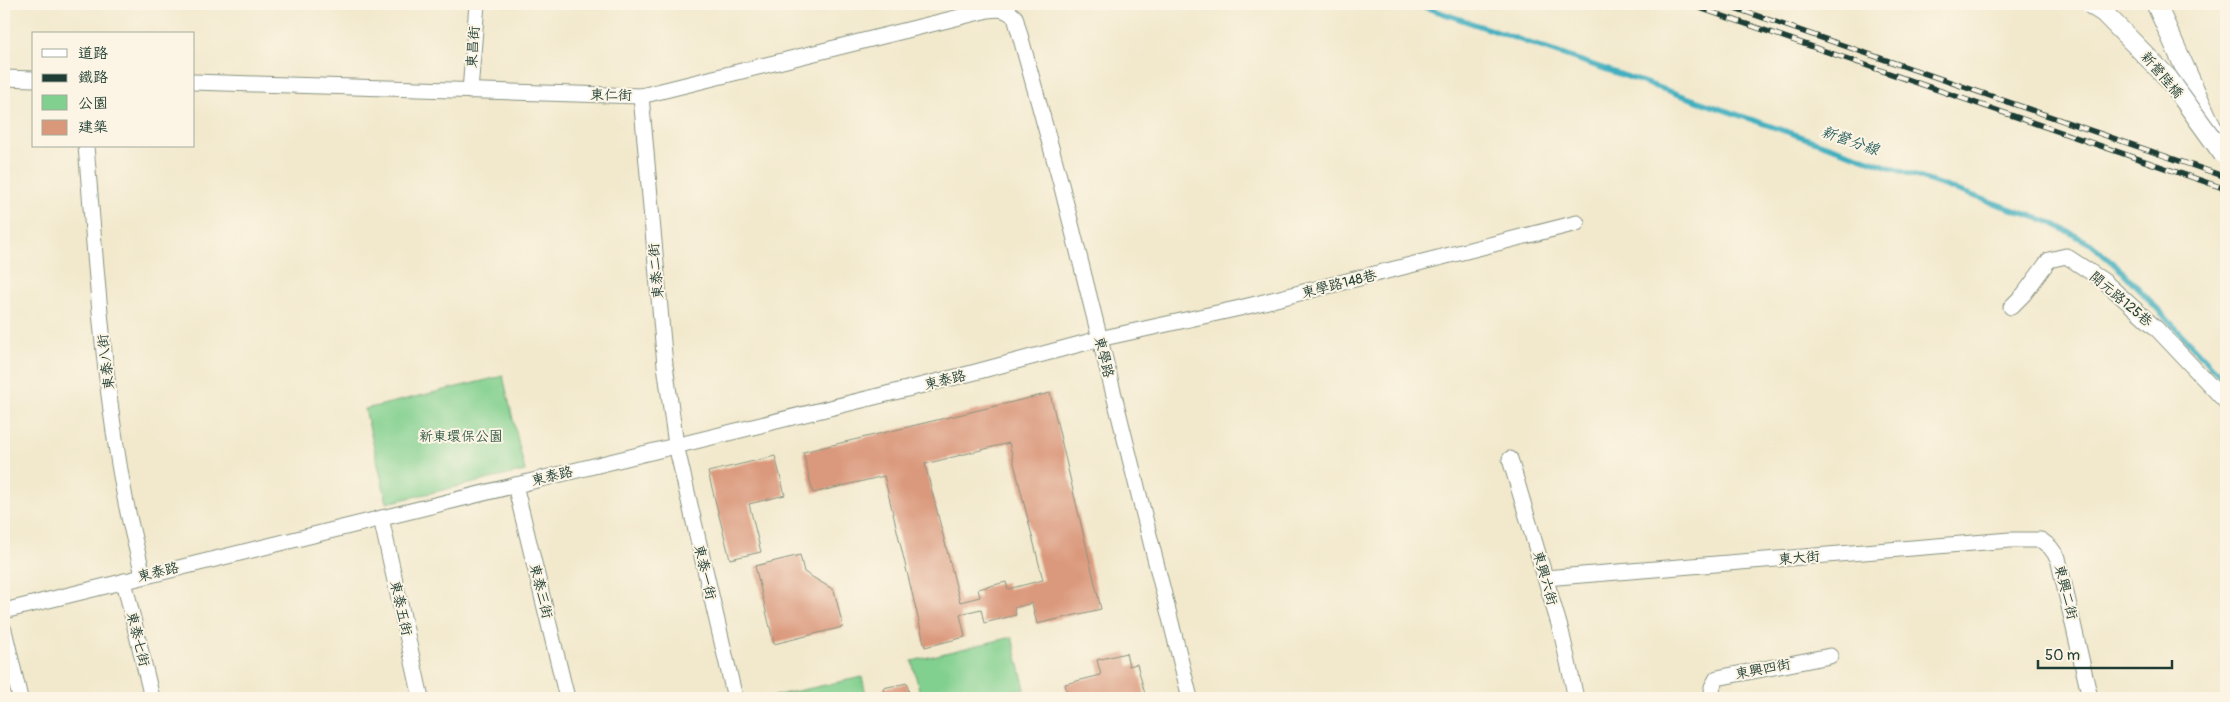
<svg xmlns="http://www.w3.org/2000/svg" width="2230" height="702" viewBox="0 0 2230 702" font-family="Pangolin,'LXGW WenKai TC',sans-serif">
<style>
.green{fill:#82d08f;stroke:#508662}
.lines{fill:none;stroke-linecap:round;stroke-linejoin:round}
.stream{stroke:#41afbf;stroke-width:5.5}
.building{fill:#da987b;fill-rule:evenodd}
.minor-casing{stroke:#889380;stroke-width:17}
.tertiary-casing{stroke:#889380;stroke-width:21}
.minor{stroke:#fff;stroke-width:15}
.tertiary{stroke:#fff;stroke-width:19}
.rail-casing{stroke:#1f3d34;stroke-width:5.5}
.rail{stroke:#fcf5e5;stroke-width:4;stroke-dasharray:11;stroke-linecap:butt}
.tertiary-bridge-casing{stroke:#889380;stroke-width:21;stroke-linecap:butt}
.tertiary-bridge{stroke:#fff;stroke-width:19}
.labels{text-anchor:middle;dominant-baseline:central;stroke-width:4;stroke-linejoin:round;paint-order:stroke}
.street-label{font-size:14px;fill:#1f3d34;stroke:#fcf5e5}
.park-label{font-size:14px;fill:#335a46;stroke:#fcf5e5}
.water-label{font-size:15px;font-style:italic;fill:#295f5e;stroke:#fcf5e5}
</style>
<rect width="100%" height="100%" fill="#fcf5e5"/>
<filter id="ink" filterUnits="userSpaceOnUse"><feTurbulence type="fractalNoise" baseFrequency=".02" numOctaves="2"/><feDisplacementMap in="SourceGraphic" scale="10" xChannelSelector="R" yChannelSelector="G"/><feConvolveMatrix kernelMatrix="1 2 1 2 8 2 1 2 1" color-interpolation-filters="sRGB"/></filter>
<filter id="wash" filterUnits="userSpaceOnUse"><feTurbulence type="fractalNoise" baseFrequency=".0096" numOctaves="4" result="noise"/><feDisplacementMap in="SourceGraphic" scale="20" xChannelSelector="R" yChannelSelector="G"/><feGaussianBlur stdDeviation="1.12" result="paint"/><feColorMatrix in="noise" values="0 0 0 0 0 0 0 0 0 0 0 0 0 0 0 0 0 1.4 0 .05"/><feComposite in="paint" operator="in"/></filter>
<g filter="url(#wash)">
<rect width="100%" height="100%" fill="#f2e9cd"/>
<g class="green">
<polygon points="503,376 525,471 387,503 365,409"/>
<polygon points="1012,637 1025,689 986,698 921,698 912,661"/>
<polygon points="862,677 867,698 765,698"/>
</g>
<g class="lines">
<polyline class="stream" points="1416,4 2052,223 2091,244 2124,273 2226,382"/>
</g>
<g id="blocks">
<g class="building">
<path d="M1050,393L1101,609L1037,624L1032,603L1014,608L1016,615L984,623L981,609L960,614L965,637L925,647L884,476L813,493L803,452ZM1009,443L1043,580L1008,589L1006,582L978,589L980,597L960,602L925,464Z"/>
<polygon points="775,456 785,495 749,504 761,552 730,559 708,472"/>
<polygon points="800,555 804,572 834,590 843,627 774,644 755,566"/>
<polygon points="1126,653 1129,666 1137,664 1146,698 1068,698 1065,684 1101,675 1097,660"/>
<polygon points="907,683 910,698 886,698 883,688"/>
</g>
</g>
</g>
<g filter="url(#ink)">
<use href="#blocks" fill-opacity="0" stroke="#889380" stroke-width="1"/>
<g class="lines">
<g class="minor-casing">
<g id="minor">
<polyline points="4,78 34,79"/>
<path d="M194,82L641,96L988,10C1000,8 1006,9 1015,17L1060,180L1190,698"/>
<polyline points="470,91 477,4"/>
<polyline points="641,96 665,365 676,445 735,698"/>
<path d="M86,146C96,264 103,382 125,498C130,524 137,550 143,575"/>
<polyline points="2011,307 2024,294 2049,260 2066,256 2104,281 2156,328 2226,402"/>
<polyline points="1510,459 1561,631 1576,698"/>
<polyline points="515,485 567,698"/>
<polyline points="381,518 421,698"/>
<polyline points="1545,578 2010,540 2041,540 2050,547 2058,558 2090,698"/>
<polyline points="124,581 152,698"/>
<polyline points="4,611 968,374 1099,339 1240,308 1577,223"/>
<polyline points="4,630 20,698"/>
<polyline points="1713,698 1712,687 1717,678 1830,656"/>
</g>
</g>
<g class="tertiary-casing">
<polyline id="tertiary" points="2156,4 2216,137"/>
</g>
<use href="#minor" class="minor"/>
<use href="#tertiary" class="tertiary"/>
<g class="rail-casing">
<g id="rail">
<polyline points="1688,4 2226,189"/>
<polyline points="1723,4 2226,177"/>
</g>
</g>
<use href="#rail" class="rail"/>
<g class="tertiary-bridge-casing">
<polyline id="tertiary-bridge" points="2090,4 2104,13 2168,78 2223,154"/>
</g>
<use href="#tertiary-bridge" class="tertiary-bridge"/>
</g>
</g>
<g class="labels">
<g class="street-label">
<text transform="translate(473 47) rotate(-86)">東昌街</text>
<text transform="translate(2162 75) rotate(49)">新營陸橋</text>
<text transform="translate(611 95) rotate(1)">東仁街</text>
<text transform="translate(656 271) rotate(-95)">東泰二街</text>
<text transform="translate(1339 284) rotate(-14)">東學路148巷</text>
<text transform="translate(2121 299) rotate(40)">開元路125巷</text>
<text transform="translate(1104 357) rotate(76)">東學路</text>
<text transform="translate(106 362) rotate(-97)">東泰八街</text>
<text transform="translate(945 380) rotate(-14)">東泰路</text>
<text transform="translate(552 476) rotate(-14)">東泰路</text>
<text transform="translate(1799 558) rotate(-5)">東大街</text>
<text transform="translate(158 572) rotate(-14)">東泰路</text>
<text transform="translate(705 572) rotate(77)">東泰一街</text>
<text transform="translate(1545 578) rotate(74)">東興六街</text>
<text transform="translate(541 591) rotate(76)">東泰三街</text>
<text transform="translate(2066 592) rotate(76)">東興二街</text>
<text transform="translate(401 608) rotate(77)">東泰五街</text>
<text transform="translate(138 639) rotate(76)">東泰七街</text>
<text transform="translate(1763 669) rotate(-11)">東興四街</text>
</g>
<g class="park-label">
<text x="461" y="436">新東環保公園</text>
</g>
<g class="water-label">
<text transform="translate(1850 141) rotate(19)">新營分線</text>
</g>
</g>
<rect width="2230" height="702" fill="none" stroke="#fcf5e5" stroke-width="20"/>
<rect x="32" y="32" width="162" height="115" fill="#fcf5e5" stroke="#a4ab9e"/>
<rect x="42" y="49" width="25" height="8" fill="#ffffff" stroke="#a4ab9e"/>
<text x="78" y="58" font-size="15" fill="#1f3d34">道路</text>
<rect x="42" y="74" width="25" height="8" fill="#1f3d34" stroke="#a4ab9e"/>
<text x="78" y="82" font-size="15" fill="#1f3d34">鐵路</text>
<rect x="42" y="95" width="25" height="15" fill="#82d08f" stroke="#a4ab9e"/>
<text x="78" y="108" font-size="15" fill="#1f3d34">公園</text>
<rect x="42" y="120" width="25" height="15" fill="#da987b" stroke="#a4ab9e"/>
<text x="78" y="132" font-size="15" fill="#1f3d34">建築</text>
<path d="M2038 660v8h134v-8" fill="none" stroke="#1f3d34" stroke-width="2.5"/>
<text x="2045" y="660" font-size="15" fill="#1f3d34" stroke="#fcf5e5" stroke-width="4" paint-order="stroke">50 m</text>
</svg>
